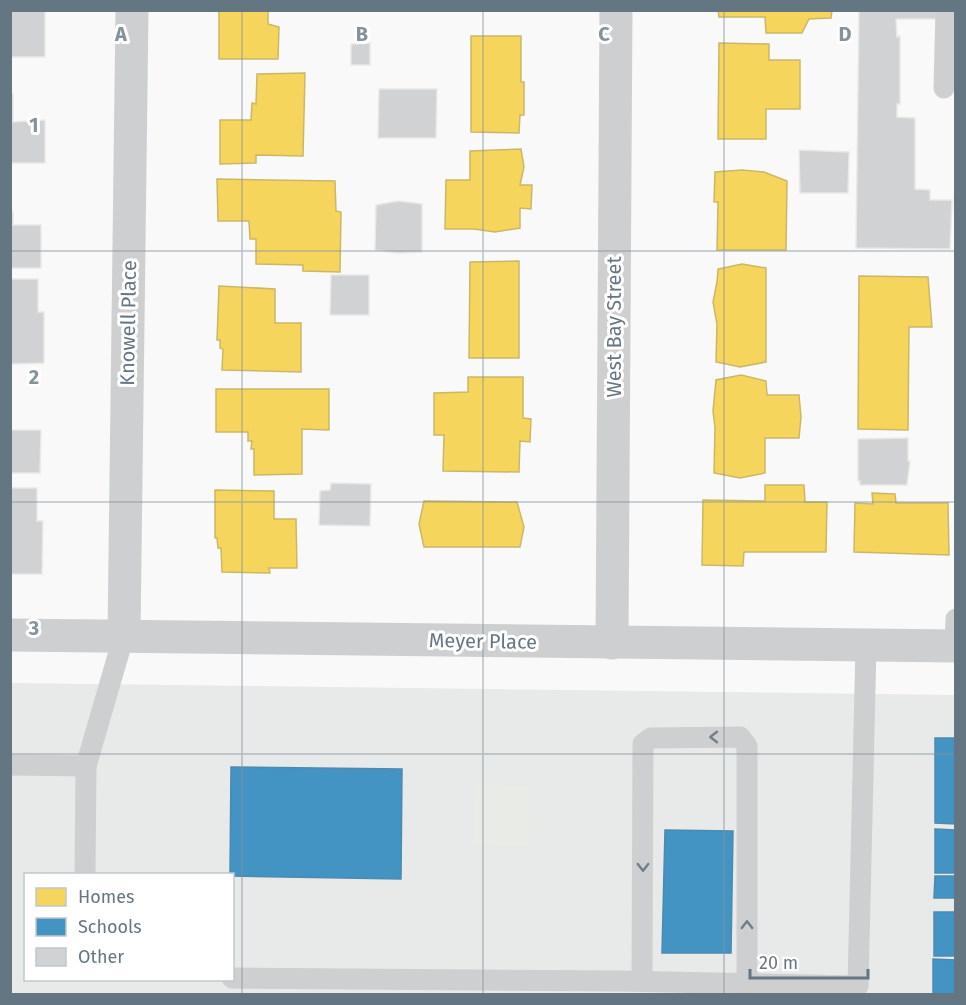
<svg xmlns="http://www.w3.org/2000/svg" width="966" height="1005" viewBox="0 0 966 1005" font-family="'Fira Sans',sans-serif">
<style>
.built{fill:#e8e9e9;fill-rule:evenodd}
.green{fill:#e8ebe6}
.homes{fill:#f6d55c;stroke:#cab868;stroke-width:1.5}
.schools{fill:#4393c3;stroke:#4d8ab0;stroke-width:1.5}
.building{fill:#d0d2d3;stroke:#e8e8e8;stroke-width:1.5}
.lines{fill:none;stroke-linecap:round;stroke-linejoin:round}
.service{stroke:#cecfd0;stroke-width:21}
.minor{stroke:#cecfd0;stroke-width:33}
.tertiary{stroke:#cecfd0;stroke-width:33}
.oneway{stroke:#707f8b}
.grid{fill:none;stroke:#84929c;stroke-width:1.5;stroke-opacity:0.55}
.labels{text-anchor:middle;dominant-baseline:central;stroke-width:6;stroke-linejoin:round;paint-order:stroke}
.street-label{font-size:20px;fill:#657683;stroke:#fff}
.grid-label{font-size:20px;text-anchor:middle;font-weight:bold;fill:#84929c;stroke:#fff;stroke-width:6;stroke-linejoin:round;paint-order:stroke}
</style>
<rect width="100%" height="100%" fill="#f9f9f9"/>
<path class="built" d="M11,683L955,695V994H11ZM26,874H232V980H26Z"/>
<polygon class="green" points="474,784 529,785 530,847 475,846"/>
<g class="homes">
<polygon points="219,10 268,10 268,24 279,27 278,59 219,59"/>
<polygon points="718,10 832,10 831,18 809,19 802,33 766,33 765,17 719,17"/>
<polygon points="471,36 521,36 521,82 524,82 524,115 520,115 519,133 471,132"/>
<polygon points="719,43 769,44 769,60 800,60 800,109 766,109 766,139 718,139"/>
<polygon points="305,73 303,156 256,155 256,163 220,164 220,120 251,120 252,103 256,104 257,74"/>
<polygon points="521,149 524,167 520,185 532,185 531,209 520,208 520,228 495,232 474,229 445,229 446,180 470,180 470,151"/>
<polygon points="742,170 764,172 787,181 786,250 717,250 718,202 714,202 715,172"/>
<polygon points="217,179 335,181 336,211 341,212 340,272 303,271 303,265 256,264 256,239 250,239 249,221 218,221"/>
<polygon points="519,261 519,358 469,358 470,262"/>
<polygon points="742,264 766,268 766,362 740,367 716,362 717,324 713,302 717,282 718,269"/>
<polygon points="859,276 928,277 932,327 909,327 908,430 858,429"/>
<polygon points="219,286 275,289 275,323 301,323 301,372 222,370 223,349 220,348 220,340 217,340"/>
<polygon points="741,375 766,381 767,395 799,395 801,417 799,438 765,438 765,473 740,478 714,473 715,428 713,411 716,380"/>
<polygon points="468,377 523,377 523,418 531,419 530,442 520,441 519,472 443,471 444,435 434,435 434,393 468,392"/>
<polygon points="216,389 329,389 329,430 302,429 302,474 254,475 254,449 251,449 252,441 248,441 248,432 216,432"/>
<polygon points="765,485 804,485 805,502 827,502 826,552 744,552 743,566 702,565 703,500 765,501"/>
<polygon points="215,490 274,491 274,519 296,519 297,568 269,568 270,573 222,572 221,548 218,548 217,538 215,538"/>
<polygon points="872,493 895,494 896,503 948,503 949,555 854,552 855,503 873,504"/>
<polygon points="424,501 517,502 524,527 520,547 424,547 419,524"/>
</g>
<g class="schools">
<polygon points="935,738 956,738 956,824 935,823"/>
<polygon points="231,767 402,769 401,879 232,876 232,874 230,874"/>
<polygon points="935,829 956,830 956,873 935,873"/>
<polygon points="665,830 733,831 731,953 662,953"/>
<polygon points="935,876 956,876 956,898 934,898"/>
<rect x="934" y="912" width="22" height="44"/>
<polygon points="933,959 956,960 956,994 933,994"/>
</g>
<g class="building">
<rect x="10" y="10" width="35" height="47"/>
<polygon points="859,10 939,10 938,19 896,19 897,37 900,36 900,104 897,104 897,117 915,118 915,189 930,190 930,200 952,200 950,249 856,248"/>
<polygon points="370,43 370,65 351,65 351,44"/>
<polygon points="379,89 437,89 436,138 378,138"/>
<polygon points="10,94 13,94 13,122 45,120 45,163 10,163"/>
<polygon points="799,150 849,152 848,193 800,193"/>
<polygon points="399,201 422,204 422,252 398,253 375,250 376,205"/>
<polygon points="10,211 13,212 13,225 41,225 41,268 10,268"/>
<polygon points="331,275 369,275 369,315 330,315"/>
<polygon points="10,279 38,279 38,312 44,312 44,363 10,364"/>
<polygon points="10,423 11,430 41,430 40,473 10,473"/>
<polygon points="908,438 908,461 910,461 907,485 860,485 860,481 858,481 858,439"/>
<polygon points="331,483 371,484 370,526 319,525 320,491 330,490"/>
<polygon points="10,488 37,488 37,521 43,521 42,574 10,574"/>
</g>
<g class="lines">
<g class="service">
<polyline points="944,88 946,10"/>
<polyline points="955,646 956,619"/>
<polyline points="10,765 86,766 124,635"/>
<polyline points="85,874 86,766"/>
<polyline points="232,978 620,981 858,986 866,646"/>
<polyline points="642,981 643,744 651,738 740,737 747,746 747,983"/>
</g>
<g class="minor">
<polyline points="124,635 132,10"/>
<polyline points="612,643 616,10"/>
</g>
<polyline class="tertiary" points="10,635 956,646"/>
</g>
<defs><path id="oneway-chevron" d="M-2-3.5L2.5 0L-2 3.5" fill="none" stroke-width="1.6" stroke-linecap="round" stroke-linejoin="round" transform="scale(1.5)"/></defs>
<g class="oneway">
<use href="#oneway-chevron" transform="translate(714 737) rotate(180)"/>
<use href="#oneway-chevron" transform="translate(643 867) rotate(90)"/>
<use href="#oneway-chevron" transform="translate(747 925) rotate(-90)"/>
</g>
<path class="grid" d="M242,10V994M483,10V994M724,10V994M10,251H956M10,502H956M10,754H956"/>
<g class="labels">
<g class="street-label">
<text transform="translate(128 323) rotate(-89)">Knowell Place</text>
<text transform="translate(614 327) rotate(-90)">West Bay Street</text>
<text transform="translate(483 641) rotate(1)">Meyer Place</text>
</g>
</g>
<g class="grid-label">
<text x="121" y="41">A</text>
<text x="362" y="41">B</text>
<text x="604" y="41">C</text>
<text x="845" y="41">D</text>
<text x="34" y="132">1</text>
<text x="34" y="384">2</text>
<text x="34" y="635">3</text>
</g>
<rect width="966" height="1005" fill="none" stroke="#657683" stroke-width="24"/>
<rect x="24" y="873" width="210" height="108" fill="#ffffff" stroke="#c1c8cd" stroke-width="1.5"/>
<rect x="36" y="888" width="30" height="18" fill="#f6d55c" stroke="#c1c8cd" stroke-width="1.5"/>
<text x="78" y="903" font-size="18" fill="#657683">Homes</text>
<rect x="36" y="918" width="30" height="18" fill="#4393c3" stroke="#c1c8cd" stroke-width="1.5"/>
<text x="78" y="933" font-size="18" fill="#657683">Schools</text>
<rect x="36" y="948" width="30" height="18" fill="#d0d2d3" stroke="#c1c8cd" stroke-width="1.5"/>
<text x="78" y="963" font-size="18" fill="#657683">Other</text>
<path d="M750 969v9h118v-9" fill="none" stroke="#657683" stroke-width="3"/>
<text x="759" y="969" font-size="18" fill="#657683" stroke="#ffffff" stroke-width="4.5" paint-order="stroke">20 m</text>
</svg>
